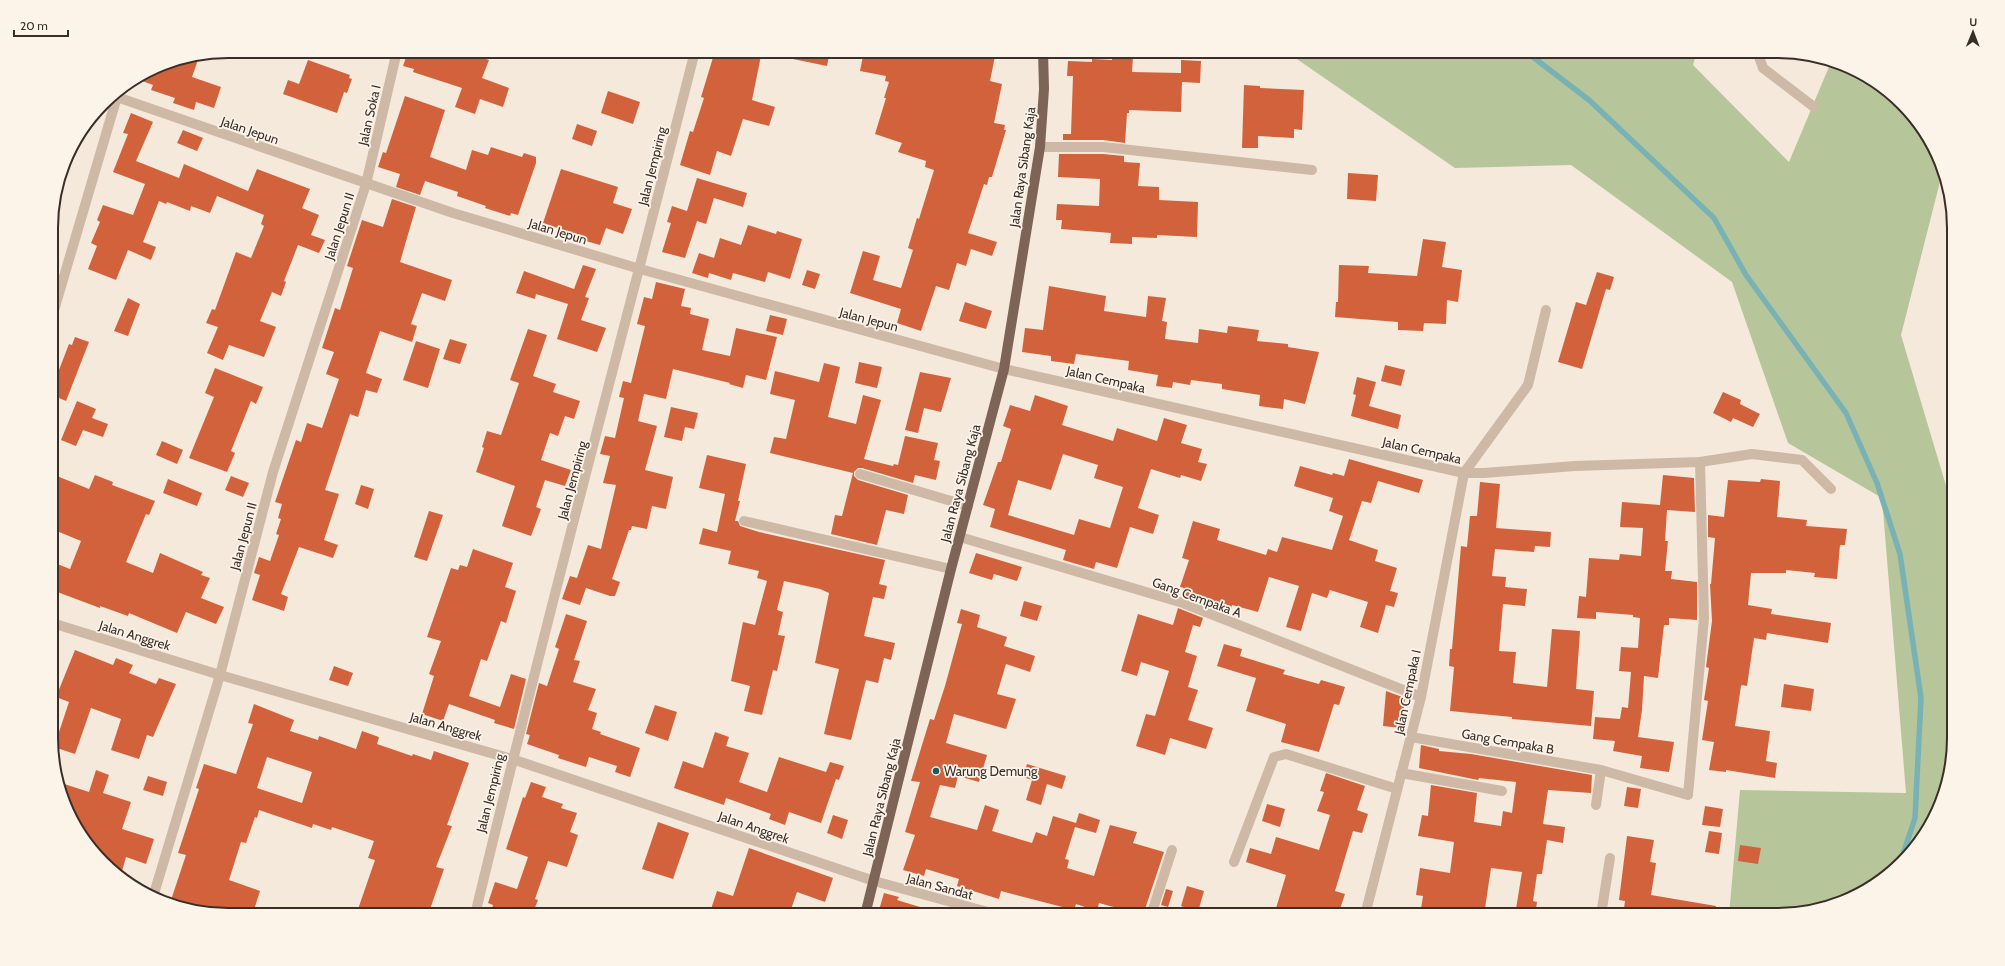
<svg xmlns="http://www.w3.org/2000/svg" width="2005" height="966" viewBox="0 0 2005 966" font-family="Cabin,sans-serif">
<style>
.green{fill:#b7c69a}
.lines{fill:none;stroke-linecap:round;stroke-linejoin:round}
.stream{stroke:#78b2b5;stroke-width:5.5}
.building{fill:#d2623c;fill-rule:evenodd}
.minor{stroke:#ceb9a6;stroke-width:10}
.major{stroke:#7d6457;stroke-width:10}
.poi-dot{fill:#195b60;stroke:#fcf3e9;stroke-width:1.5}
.labels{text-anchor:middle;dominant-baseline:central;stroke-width:3.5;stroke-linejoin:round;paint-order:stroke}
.street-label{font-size:13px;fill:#3a2e28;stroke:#fcf3e9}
.poi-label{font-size:13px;fill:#3a2e28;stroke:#fcf3e9;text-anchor:start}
.rim{fill:none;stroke:#3a2e28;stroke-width:2}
</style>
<rect width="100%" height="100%" fill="#f5e9dc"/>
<path class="green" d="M1291,51H1697L1693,65L1789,162L1831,62C1878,71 1931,124 1943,170L1901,335L1953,509L1954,738L1940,806L1910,855L1876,885L1834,906L1788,915H1729L1740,790L1906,793L1882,498L1788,443L1732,282L1571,165L1455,168L1291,55Z"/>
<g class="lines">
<polyline class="stream" points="1525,51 1589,100 1714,218 1746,275 1846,413 1877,483 1900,554 1921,698 1915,818 1900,863"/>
</g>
<g class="building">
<polygon points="408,51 463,51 489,60 482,78 509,88 503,107 480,99 475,114 455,107 462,88 413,72 414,69 403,66"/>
<polygon points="715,51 762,51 752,100 775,107 769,126 743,119 731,156 717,151 710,175 680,165 690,131 693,132 704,98 701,97"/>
<polygon points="789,51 830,51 827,66 788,58"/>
<polygon points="864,51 904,51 916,53 917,51 996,51 990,81 1002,84 994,123 1005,125 1004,130 1006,130 992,177 989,177 987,185 984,184 968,233 997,242 992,256 971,249 966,266 957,263 949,290 936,286 921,331 897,323 901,309 850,293 863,251 880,256 873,280 901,288 913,250 908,248 917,218 919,219 934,170 925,167 926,161 898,152 902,143 875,134 886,98 884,98 889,82 885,81 886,76 860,71"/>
<polygon points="1112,56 1133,57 1132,72 1181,73 1181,60 1201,61 1200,83 1182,82 1181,112 1129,110 1129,113 1127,113 1125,143 1103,140 1063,140 1063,134 1071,134 1073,76 1067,76 1068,61 1092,62 1092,59 1112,60"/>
<polygon points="199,57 192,77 221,87 214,108 196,102 194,110 173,103 175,98 151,90 153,85 137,79 160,64"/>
<polygon points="308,60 350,75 349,78 352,79 347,93 344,92 337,113 283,94 288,80 299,84"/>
<polygon points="1244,85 1260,86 1260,88 1304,90 1302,130 1294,129 1294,138 1258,136 1258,148 1242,148"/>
<polygon points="608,91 640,102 633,124 601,113"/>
<polygon points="405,96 445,110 430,157 466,170 472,150 488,155 491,147 522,157 524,153 536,157 536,163 518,215 511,213 510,216 485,208 486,206 457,196 458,192 425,181 420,195 396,187 400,174 378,167 383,152 386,153"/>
<polygon points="131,113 153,122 136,161 179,178 184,164 248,191 257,169 310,189 302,208 319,215 311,235 325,240 319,253 298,245 284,281 286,282 281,296 272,292 260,321 276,327 264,357 229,345 223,360 207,353 218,327 206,323 212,309 215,310 236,252 251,258 264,226 261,224 264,215 217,196 210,213 191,206 190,211 167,202 166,204 159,201 143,242 156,247 151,260 128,250 116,280 88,269 97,246 91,243 100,222 97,220 103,205 133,215 145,184 113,172 128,134 123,133"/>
<polygon points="577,124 597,131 592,146 572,139"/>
<polygon points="183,130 203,138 197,151 177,143"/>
<polygon points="1059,154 1103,154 1124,156 1124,162 1140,163 1138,186 1159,187 1159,200 1198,202 1197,237 1157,235 1157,238 1132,237 1132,244 1110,243 1111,233 1061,229 1062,220 1056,220 1057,204 1099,206 1100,179 1058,177"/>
<polygon points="561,169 618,187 613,203 632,209 623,234 606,228 600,245 586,241 587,238 543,223"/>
<polygon points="1348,173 1378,175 1376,201 1347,199"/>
<polygon points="697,178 747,193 743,207 714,198 706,224 697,221 685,258 662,252 671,223 667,222 672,206 687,211"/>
<polygon points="392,199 416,207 400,262 452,280 445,301 422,293 411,324 417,326 412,342 380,331 366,373 382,379 377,393 366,390 358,417 350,414 325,490 339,494 324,540 338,545 333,558 299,547 281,594 288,597 284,611 252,600 260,575 254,573 259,557 270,561 279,535 276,534 281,519 278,518 282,504 275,502 296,440 301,442 307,423 322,428 339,379 326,374 334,352 322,348 335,308 340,310 353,268 347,266 362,220 383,227"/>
<polygon points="748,225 776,234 777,231 802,239 790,279 768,272 765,282 733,273 731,280 709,273 708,278 692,273 699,253 714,258 720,238 741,245"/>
<polygon points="1423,239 1446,242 1442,267 1462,270 1458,302 1447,300 1446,324 1424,323 1423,331 1398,330 1398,322 1335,317 1336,302 1338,302 1339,265 1369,266 1368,273 1417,276"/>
<polygon points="583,265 596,269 585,297 589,298 581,320 606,328 597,352 557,339 568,304 536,294 535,299 516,293 524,271 574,289"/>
<polygon points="807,270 820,274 815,289 802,285"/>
<polygon points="1597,272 1614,277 1610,290 1606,289 1582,369 1558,362 1576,302 1586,305"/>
<polygon points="656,282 685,289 681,306 691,308 690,314 709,319 702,350 730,356 736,328 777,337 766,380 746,375 743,388 729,384 730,383 673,369 666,399 644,394 638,421 657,426 645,470 673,477 666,509 652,506 647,529 632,526 631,530 629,530 612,579 620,582 615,596 610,596 586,588 580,605 562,599 570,576 577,578 588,545 601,549 616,485 603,483 610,456 600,454 605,436 615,438 624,398 619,397 623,381 631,383 645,326 637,324 644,297 652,299"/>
<polygon points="1049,286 1106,296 1104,311 1146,317 1148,296 1166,298 1162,321 1167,322 1165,339 1198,343 1199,329 1227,333 1228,326 1259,330 1257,341 1288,344 1288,347 1319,352 1305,404 1284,399 1283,409 1259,406 1260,395 1222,389 1222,384 1191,380 1190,385 1173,382 1172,388 1156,386 1158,375 1128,370 1129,361 1076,354 1074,364 1051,361 1051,356 1022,352 1025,328 1043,330"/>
<polygon points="128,298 140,304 128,336 114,331"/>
<polygon points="965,302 992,311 986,329 959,321"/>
<polygon points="770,315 787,319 783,335 766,331"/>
<polygon points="528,329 547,335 533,376 556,384 553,392 580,401 574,419 565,416 558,436 550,433 541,460 571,470 565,486 545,480 536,507 541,509 531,536 502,526 515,486 476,472 484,448 482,447 487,431 501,435 519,383 510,380"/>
<polygon points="75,337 89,342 66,401 52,395 52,388 69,344 72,345"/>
<polygon points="450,339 467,344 460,364 443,359"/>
<polygon points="416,341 440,349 428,388 403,380"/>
<polygon points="859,362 882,367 877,388 855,383"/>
<polygon points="824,363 840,367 828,417 856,424 863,395 881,400 864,459 893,466 894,464 898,465 905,436 938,443 934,460 940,461 936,480 915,475 913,483 862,468 858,468 854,472 854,476 858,480 908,495 904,514 886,510 877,545 831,534 835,515 842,516 853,473 770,453 774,437 786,439 795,400 770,394 775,371 819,382"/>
<polygon points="1385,365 1405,370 1401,386 1381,381"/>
<polygon points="215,368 263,387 256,404 251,401 231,451 235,453 227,472 189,458 214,397 205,393"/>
<polygon points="920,372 951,378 941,412 924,408 918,433 905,430"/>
<polygon points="1357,377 1376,382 1369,406 1401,415 1398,429 1351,416 1356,395 1353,394"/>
<polygon points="1723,392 1741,400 1740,404 1760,414 1753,427 1733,418 1731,422 1713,413"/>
<path d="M1035,395L1068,406L1062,425L1113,441L1117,428L1157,441L1164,418L1187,425L1181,443L1202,449L1198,462L1207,464L1201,481L1181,475L1180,478L1151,469L1138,508L1159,515L1153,534L1130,527L1117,568L1096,562L1094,569L1063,560L1066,550L990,527L995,509L983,505L998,462H1001L1011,429L1003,426L1010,405L1030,411ZM1063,454L1098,465L1094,478L1123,487L1110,528L1079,519L1074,535L1008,515L1018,480L1051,490Z"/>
<polygon points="77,401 96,409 92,418 108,424 103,437 83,430 76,446 61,440"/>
<polygon points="671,407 698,413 694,429 685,427 682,441 664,437"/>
<polygon points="162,441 183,450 177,464 156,455"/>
<polygon points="707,455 746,464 738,501 740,501 735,521 738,521 740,526 759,532 885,560 879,584 887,586 884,599 873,597 864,636 895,643 891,660 884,658 878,683 866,680 851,740 824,734 839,669 815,663 829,593 820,589 784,581 777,610 783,612 778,635 785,636 777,671 773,670 762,715 744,711 750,686 731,681 743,622 755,625 767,581 757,578 759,571 728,564 731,551 699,544 703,528 717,532 725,494 699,488"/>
<polygon points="1349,459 1423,480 1419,493 1378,481 1371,503 1362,501 1349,540 1378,550 1375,561 1397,568 1390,591 1398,593 1394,607 1386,605 1378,633 1360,627 1368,602 1330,590 1327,598 1312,593 1301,631 1286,627 1299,586 1269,577 1258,612 1232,605 1230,612 1182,596 1184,588 1180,587 1189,560 1182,558 1193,521 1220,529 1217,540 1266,555 1268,549 1277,552 1282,537 1332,550 1343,516 1329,511 1333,498 1294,486 1300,466 1332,475 1333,473 1344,476"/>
<polygon points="52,474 89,489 95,475 113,482 112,485 155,501 149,515 146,514 126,562 153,573 160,553 203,572 201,575 210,578 201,598 224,607 216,624 186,612 177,633 129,613 128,616 100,606 100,608 52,590 52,562 70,569 81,541 52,529"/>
<polygon points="1663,475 1694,478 1695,512 1667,510 1665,541 1668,541 1665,571 1672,571 1671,579 1697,582 1697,620 1669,618 1669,625 1664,625 1658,678 1644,676 1642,710 1638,737 1674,742 1669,772 1640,768 1642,756 1613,751 1615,741 1593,739 1595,717 1620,719 1622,707 1628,708 1631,672 1619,671 1621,647 1638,648 1640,618 1633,617 1633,615 1596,612 1596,619 1577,618 1579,596 1586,597 1589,558 1619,560 1620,554 1641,556 1643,528 1620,527 1622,502 1660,505"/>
<polygon points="231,476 249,483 243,497 225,490"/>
<polygon points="168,479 202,493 197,506 163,493"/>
<polygon points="1761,479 1780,481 1777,517 1807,520 1806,526 1847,529 1845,545 1840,545 1837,579 1814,577 1815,573 1786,570 1786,573 1751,573 1748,605 1772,609 1771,614 1831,623 1828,643 1767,633 1766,640 1754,638 1747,686 1742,685 1741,686 1735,726 1770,731 1766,761 1777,763 1775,778 1726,770 1726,772 1709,770 1714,742 1702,740 1708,701 1704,700 1709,668 1706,667 1712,621 1710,584 1711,584 1715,538 1708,537 1708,515 1724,517 1728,480 1760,482"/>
<polygon points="1480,482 1500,484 1496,528 1551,532 1550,547 1535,546 1534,552 1495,549 1492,576 1506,577 1505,587 1527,589 1525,606 1503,604 1499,651 1516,652 1513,683 1547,687 1552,629 1580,631 1576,689 1594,691 1591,726 1512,719 1512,717 1450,711 1454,667 1449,666 1450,649 1452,649 1461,546 1467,547 1470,516 1477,516"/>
<polygon points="361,485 374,489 368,509 355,504"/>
<polygon points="429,511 443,515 427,561 414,557"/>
<polygon points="473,549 513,563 505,587 516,591 506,623 501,621 487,661 481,659 469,696 500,707 511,674 526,679 514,729 494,723 495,720 449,704 443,721 422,714 434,676 429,674 441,641 427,637 451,568 458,570 460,565 467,567"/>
<polygon points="976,553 1022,567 1017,581 994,574 992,580 969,573"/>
<polygon points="1024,601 1042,606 1037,621 1020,616"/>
<polygon points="1178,608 1203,618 1200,627 1193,625 1185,652 1197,656 1188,687 1198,690 1188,720 1213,728 1206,749 1170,738 1165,755 1136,746 1146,714 1155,716 1169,671 1141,662 1137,676 1121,671 1138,614 1173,625"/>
<polygon points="961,609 980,615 977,627 1007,637 1004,646 1035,656 1030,672 1006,664 997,694 1016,699 1006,729 954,714 946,743 987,755 979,782 958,776 955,788 940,785 930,817 977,830 985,805 999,810 992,831 1032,843 1036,832 1047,836 1053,816 1076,823 1079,813 1100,820 1096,833 1075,827 1065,859 1069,860 1067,868 1094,876 1110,825 1137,832 1133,843 1164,852 1143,915 1099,903 1097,911 1076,904 1074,910 1001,891 999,899 957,886 959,879 926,869 924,876 903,870 915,835 905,832 920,782 911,781 930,719 934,720 945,686 962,624 957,623"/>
<polygon points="566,614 587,621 574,660 580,661 573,682 596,689 588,710 597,713 592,729 601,732 600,734 640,748 630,777 615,772 617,766 589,757 586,767 558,758 559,755 527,744 530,735 526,734 539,683 547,686 559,649 555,647"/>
<polygon points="1224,644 1242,649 1240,656 1285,670 1283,674 1319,684 1321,680 1345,687 1339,705 1334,704 1319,752 1281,742 1286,724 1246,711 1256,678 1217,666"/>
<polygon points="75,650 113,665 116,658 133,665 129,673 156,684 159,678 176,684 153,737 147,735 139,759 111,750 121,719 91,708 75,754 54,747 69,702 56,697"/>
<polygon points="334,666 353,673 348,686 329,680"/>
<polygon points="1784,684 1814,689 1811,711 1781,707"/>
<polygon points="1386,691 1405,698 1402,728 1383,726"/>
<path d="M254,704L294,720L290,731L318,740L319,736L356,749L362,731L379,737L377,744L412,756L413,754L431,760L434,751L469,763L447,825L452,826L436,867L444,869L428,915H356L375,860L368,858L374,841L332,827L331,830L313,824L312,828L259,810L257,818L255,817L246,843L241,842L229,880L260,891L253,913L236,908L234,915H228L170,903L186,855L178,853L199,789L196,788L204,764L236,774L253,724L248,723ZM267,757L312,772L302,803L257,788Z"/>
<polygon points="655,705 677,712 668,741 645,733"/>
<polygon points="715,732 729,737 726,746 749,753 739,782 767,792 779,757 826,772 830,762 844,766 839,780 836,779 821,823 789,812 785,825 769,819 771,814 726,798 724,805 674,788 683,761 703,768"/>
<polygon points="1421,745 1439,749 1439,751 1471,754 1592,775 1591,793 1548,790 1543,824 1565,827 1563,843 1547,840 1542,874 1537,874 1533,901 1537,902 1535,915 1515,915 1522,872 1491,868 1484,915 1468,915 1441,910 1440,915 1420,915 1423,896 1416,895 1420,868 1450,873 1454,842 1418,836 1422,815 1428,816 1431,785 1477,793 1474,822 1501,826 1503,811 1512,813 1516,782 1479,778 1478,780 1419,768"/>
<polygon points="1027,764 1066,776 1062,789 1047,784 1041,805 1026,800 1032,780 1023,777"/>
<polygon points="96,770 109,775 103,793 131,802 122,829 154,839 146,864 126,857 120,878 87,846 65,806 58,782 89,792"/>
<polygon points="1326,773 1365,786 1357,810 1368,814 1362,833 1353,831 1335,891 1345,894 1338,915 1274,915 1286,875 1246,862 1250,848 1271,854 1276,837 1319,850 1330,815 1317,811 1324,792 1320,791"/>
<polygon points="148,776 167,782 163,796 143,790"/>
<polygon points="531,782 546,787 542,797 563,804 561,808 577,813 570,832 578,835 567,867 548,861 535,899 538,900 532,915 490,915 493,905 488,903 495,882 517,889 528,857 506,849 523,797 525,798"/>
<polygon points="1627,787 1641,789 1638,808 1624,806"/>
<polygon points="1267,804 1285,809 1280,827 1262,821"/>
<polygon points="1705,806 1723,809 1720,827 1702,825"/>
<polygon points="833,815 848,820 842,839 827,833"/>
<polygon points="658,822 689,833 673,879 642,869"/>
<polygon points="1709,831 1722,833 1719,854 1705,852"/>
<polygon points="1627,836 1654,840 1650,862 1656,863 1651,895 1716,906 1715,915 1623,915 1625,901 1619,900"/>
<polygon points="1740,845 1761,848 1758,864 1738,861"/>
<polygon points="749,848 833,878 825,902 797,892 789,915 709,915 717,891 733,896"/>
<polygon points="1187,886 1204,891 1198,912 1181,906"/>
<polygon points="1166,889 1173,891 1168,907 1161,905"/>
<polygon points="884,893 899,897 897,900 933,911 932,915 893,915 879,910"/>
</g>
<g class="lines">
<g class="minor">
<polyline points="1757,51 1763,68 1814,107"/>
<polyline points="111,95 453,213 640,269 1004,369 1464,473 1484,473 1575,466 1700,462 1752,454 1802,460 1831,489"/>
<polyline points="1040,147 1103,147 1312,170"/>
<polyline points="52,317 119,90"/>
<polyline points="860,474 968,506"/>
<polyline points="744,521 951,569"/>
<polyline points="960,537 1183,603 1421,697"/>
<polyline points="52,623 220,675 512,759 874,881 999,915"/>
<polyline points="1411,737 1601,770"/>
<polyline points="1401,773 1502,791"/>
<polyline points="1596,805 1601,770 1688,795 1704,618 1700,462"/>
<polyline points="1234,862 1274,757 1286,754 1397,789"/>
<polyline points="153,897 220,675 273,472 366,184 397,51"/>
<path d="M475,915C544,626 622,339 695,51"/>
<polyline points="1151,915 1172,850"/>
<polyline points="1365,915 1421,697 1464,473 1528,385 1546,310"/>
<polyline points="1601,915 1610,858"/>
</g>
<polyline class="major" points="865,915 951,569 1004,369 1040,147 1044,89 1043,51"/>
</g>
<circle class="poi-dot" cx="936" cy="771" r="4"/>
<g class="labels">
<g class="street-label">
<text transform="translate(369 115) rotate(-77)">Jalan Soka I</text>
<text transform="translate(250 130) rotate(19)">Jalan Jepun</text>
<text transform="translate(652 166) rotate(-76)">Jalan Jempiring</text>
<text transform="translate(1022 167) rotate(-82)">Jalan Raya Sibang Kaja</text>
<text transform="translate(339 226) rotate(-72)">Jalan Jepun II</text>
<text transform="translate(558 231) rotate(17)">Jalan Jepun</text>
<text transform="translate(869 319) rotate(15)">Jalan Jepun</text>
<text transform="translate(1106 379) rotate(13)">Jalan Cempaka</text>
<text transform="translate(1422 450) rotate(13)">Jalan Cempaka</text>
<text transform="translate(572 480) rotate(-75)">Jalan Jempiring</text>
<text transform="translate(960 483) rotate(-75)">Jalan Raya Sibang Kaja</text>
<text transform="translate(243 536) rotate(-75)">Jalan Jepun II</text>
<text transform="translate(1197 597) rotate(20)">Gang Cempaka A</text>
<text transform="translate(135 635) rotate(17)">Jalan Anggrek</text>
<text transform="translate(1407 692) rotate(-78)">Jalan Cempaka I</text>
<text transform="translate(446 726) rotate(16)">Jalan Anggrek</text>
<text transform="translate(1508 741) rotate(10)">Gang Cempaka B</text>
<text transform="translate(490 793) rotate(-76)">Jalan Jempiring</text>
<text transform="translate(881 797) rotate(-76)">Jalan Raya Sibang Kaja</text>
<text transform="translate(754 827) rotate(19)">Jalan Anggrek</text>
<text transform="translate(940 886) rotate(15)">Jalan Sandat</text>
</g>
<g class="poi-label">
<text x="944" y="771">Warung Demung</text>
</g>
</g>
<path d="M0 0H2005V966H0ZM228 58H1777A170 170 0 0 1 1947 228V738A170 170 0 0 1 1777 908H228A170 170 0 0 1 58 738V228A170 170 0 0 1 228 58Z" fill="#fcf3e9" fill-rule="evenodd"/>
<path class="rim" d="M228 58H1777A170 170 0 0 1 1947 228V738A170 170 0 0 1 1777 908H228A170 170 0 0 1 58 738V228A170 170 0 0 1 228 58Z"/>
<g transform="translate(1973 32) rotate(1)" stroke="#fcf3e9" stroke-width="3" paint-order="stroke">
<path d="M0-3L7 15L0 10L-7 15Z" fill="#3a2e28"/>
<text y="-6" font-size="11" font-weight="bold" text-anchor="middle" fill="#3a2e28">U</text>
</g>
<path d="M14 30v6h54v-6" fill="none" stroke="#3a2e28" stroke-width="2"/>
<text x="20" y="30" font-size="12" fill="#3a2e28" stroke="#fcf3e9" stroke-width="3" paint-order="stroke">20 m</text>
</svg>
